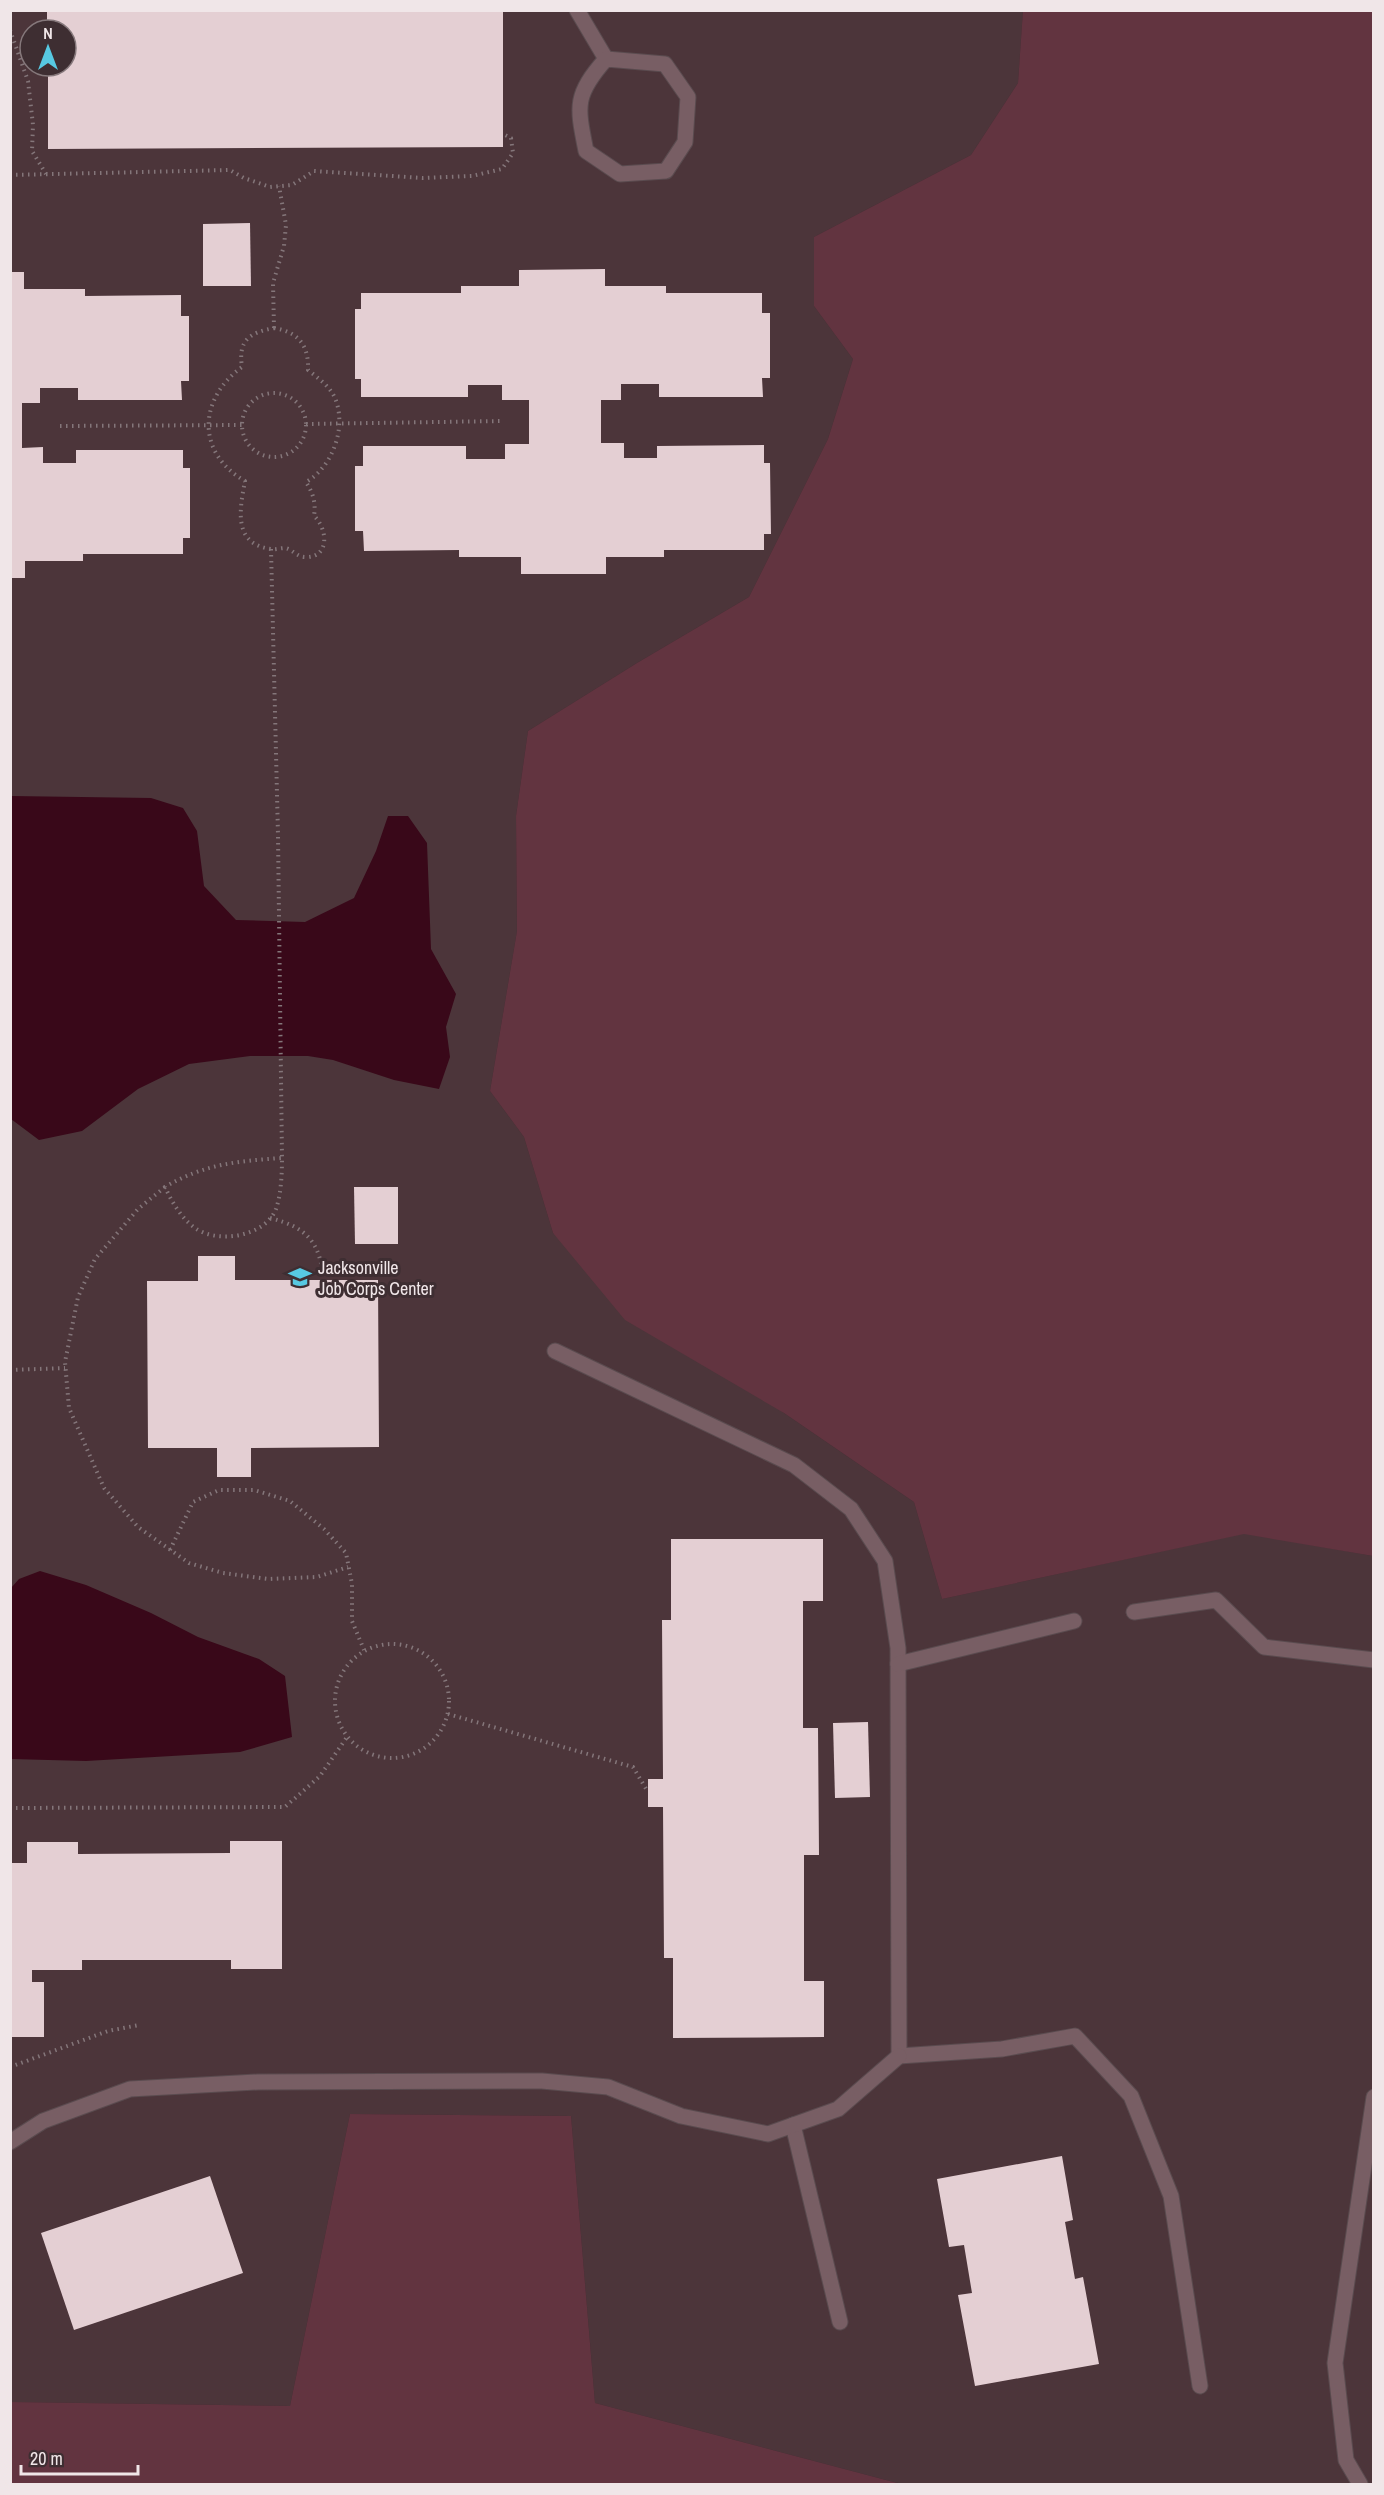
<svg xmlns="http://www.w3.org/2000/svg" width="1384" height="2495" viewBox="0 0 1384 2495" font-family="'Archivo Narrow',sans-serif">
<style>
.built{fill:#4c353a;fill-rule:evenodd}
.green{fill:#623440}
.water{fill:#390819}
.building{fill:#e4cfd3}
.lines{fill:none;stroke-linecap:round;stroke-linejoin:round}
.service-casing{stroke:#5a4b4f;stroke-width:17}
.path{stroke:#84767a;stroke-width:4;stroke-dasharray:1.5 4.5;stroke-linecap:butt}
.service{stroke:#785e64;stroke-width:15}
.labels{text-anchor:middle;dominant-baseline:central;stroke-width:6;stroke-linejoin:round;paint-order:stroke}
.poi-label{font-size:18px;fill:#f0e6e8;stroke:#3e2e32;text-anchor:start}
</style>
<rect width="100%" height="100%" fill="#3e2e32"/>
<path class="built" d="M11,11H1023L1018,83L971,155L814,237V306L853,359L828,439L749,597L637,663L528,731L516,816L517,931L490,1091L524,1137L553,1233L784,1413L914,1502L942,1599L1245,1533L1373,1556V2484H901L595,2403L571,2116L350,2114L290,2406L11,2402ZM30,30H66V66H30Z"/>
<g class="green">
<polygon points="1023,10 1373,11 1373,1556 1244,1534 942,1599 914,1502 784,1413 625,1320 553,1233 524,1137 490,1091 517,931 516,816 528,731 637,663 749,597 828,439 853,359 814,306 814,237 971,155 1018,83"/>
<polygon points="350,2114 571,2116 595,2403 901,2484 11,2484 11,2402 290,2406"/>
</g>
<g class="water">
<polygon points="11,796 151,798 183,808 197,831 204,886 236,920 305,922 354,898 376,851 388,816 408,816 427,843 431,949 456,994 446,1027 450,1057 439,1089 394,1080 333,1060 308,1056 250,1056 189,1064 138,1089 82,1131 39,1140 11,1119"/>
<polygon points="40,1571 86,1585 151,1613 198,1637 259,1659 285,1676 292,1737 240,1752 86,1761 11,1759 11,1588 19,1579"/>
</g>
<g class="building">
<polygon points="47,10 503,10 503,147 48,149 48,66 66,66 66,30 47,30"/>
<polygon points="250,223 251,286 203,286 203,224"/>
<polygon points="605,269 605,286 666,286 666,293 762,293 762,313 770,313 770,378 762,378 763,397 659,397 659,384 621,384 621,400 601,400 601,443 624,443 624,458 657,458 657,446 764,445 764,463 770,463 771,534 764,534 764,550 664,550 664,557 606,557 606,574 521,574 521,557 459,557 459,550 364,551 363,531 355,531 355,466 363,466 363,446 466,446 466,459 505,459 505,444 529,444 529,400 502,400 502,385 468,385 468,397 361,397 361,379 355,379 355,309 361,309 361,293 461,293 461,286 519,286 519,270"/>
<polygon points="10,272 24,272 24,289 85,289 85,296 181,295 181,316 189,316 189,381 181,381 182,400 78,400 78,388 40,388 40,403 22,403 22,448 43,447 43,463 76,463 76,450 183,450 183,468 190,468 190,538 183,538 183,554 83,554 83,561 25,561 25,578 10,578"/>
<polygon points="354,1187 398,1187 398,1244 355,1244"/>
<polygon points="198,1256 235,1256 235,1280 378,1280 379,1447 251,1448 251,1477 217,1477 217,1448 148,1448 147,1281 198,1281"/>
<polygon points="671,1539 823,1539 823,1601 803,1601 803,1728 818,1728 819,1855 804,1855 804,1981 824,1981 824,2037 673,2038 673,1958 664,1958 663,1807 648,1807 648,1779 663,1779 662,1620 671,1620"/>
<polygon points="868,1722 870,1797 835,1798 833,1723"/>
<polygon points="230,1841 282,1841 282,1969 231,1969 231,1960 82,1960 82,1970 32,1970 32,1982 44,1982 44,2037 10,2037 10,1863 27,1863 27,1842 78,1842 78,1854 230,1853"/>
<polygon points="1062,2156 1073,2220 1065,2222 1075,2279 1083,2277 1099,2364 975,2386 958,2295 972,2293 964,2245 949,2247 937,2179"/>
<polygon points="210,2176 243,2273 74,2330 41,2233"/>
</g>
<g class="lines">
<g class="service-casing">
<g id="service">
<polyline points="577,10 606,59"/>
<path d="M606,59L665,64L688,97L685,142L666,171L620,174L586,151C577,106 574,95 606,59Z"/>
<polyline points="555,1351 794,1465 851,1509 885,1561 898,1648 899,2056 1002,2049 1075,2036 1131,2096 1171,2196 1200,2386"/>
<polyline points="1134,1612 1216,1600 1264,1647 1374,1660"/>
<polyline points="898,1664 1074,1621"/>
<polyline points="793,2125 840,2322"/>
<polyline points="10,2142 43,2121 130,2089 258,2082 542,2081 608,2087 681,2116 768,2134 838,2109 899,2056"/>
<polyline points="1360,2484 1346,2460 1335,2363 1374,2097"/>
</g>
</g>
<g class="path">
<polyline points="10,30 28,81 33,125 32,151 46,174"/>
<polyline points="10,175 230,170 244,178 270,187 292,185 314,171 423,178 472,176 502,169 513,153 511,138 503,134"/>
<path d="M274,328C298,332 309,345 308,370C318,378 328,385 334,396C348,425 333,467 306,482C313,493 316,502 314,516C328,529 330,558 305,557C297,557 292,549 285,548C280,548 275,550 271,549C232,544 240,508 245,481C196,453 198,399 242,367C238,340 249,333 274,328Z"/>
<polyline points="274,328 273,283 284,246 286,225 279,186"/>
<circle cx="274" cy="425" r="32"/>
<polyline points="306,424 503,421"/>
<polyline points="60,426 243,425"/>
<path d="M271,549L278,835L282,1158C282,1174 281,1195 276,1209C265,1237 217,1244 195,1228C181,1218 172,1202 165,1187C204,1164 238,1161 282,1158"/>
<polyline points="165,1187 138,1209 95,1259 78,1297 65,1362 69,1408 104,1488 138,1527 189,1563 223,1573 268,1579 317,1577 348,1567"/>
<path d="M270,1218C306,1227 321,1242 323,1280"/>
<polyline points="10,1370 65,1368"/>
<polyline points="170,1550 193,1502 219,1490 254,1490 290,1501 324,1529 346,1553 352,1584 352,1621 364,1650"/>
<circle cx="392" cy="1701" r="57"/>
<polyline points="448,1714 633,1767 648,1792"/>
<polyline points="10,1808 285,1807 320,1776 347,1737"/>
<polyline points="10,2067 108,2031 139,2025"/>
</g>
<use href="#service" class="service"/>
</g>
<defs>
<g id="university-bare" transform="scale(1.8)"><path d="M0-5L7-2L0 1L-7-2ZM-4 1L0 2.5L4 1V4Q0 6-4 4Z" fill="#57c9e2" stroke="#3e2e32" stroke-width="2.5" paint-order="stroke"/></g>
</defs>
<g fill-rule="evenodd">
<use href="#university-bare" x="300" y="1277"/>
</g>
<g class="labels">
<g class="poi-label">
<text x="318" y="1267">Jacksonville<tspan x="318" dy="21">Job Corps Center</tspan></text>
</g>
</g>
<rect width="1384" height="2495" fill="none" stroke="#f0e6e8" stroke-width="24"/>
<g transform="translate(48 48)"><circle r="28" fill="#3e2e32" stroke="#85787b" stroke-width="1.5"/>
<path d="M0-4.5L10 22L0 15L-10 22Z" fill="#57c9e2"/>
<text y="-9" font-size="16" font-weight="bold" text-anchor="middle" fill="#f0e6e8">N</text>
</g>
<path d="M21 2465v9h117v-9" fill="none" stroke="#f0e6e8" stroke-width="3"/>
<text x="30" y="2465" font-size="18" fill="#f0e6e8" stroke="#3e2e32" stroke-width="4.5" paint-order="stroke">20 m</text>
</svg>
